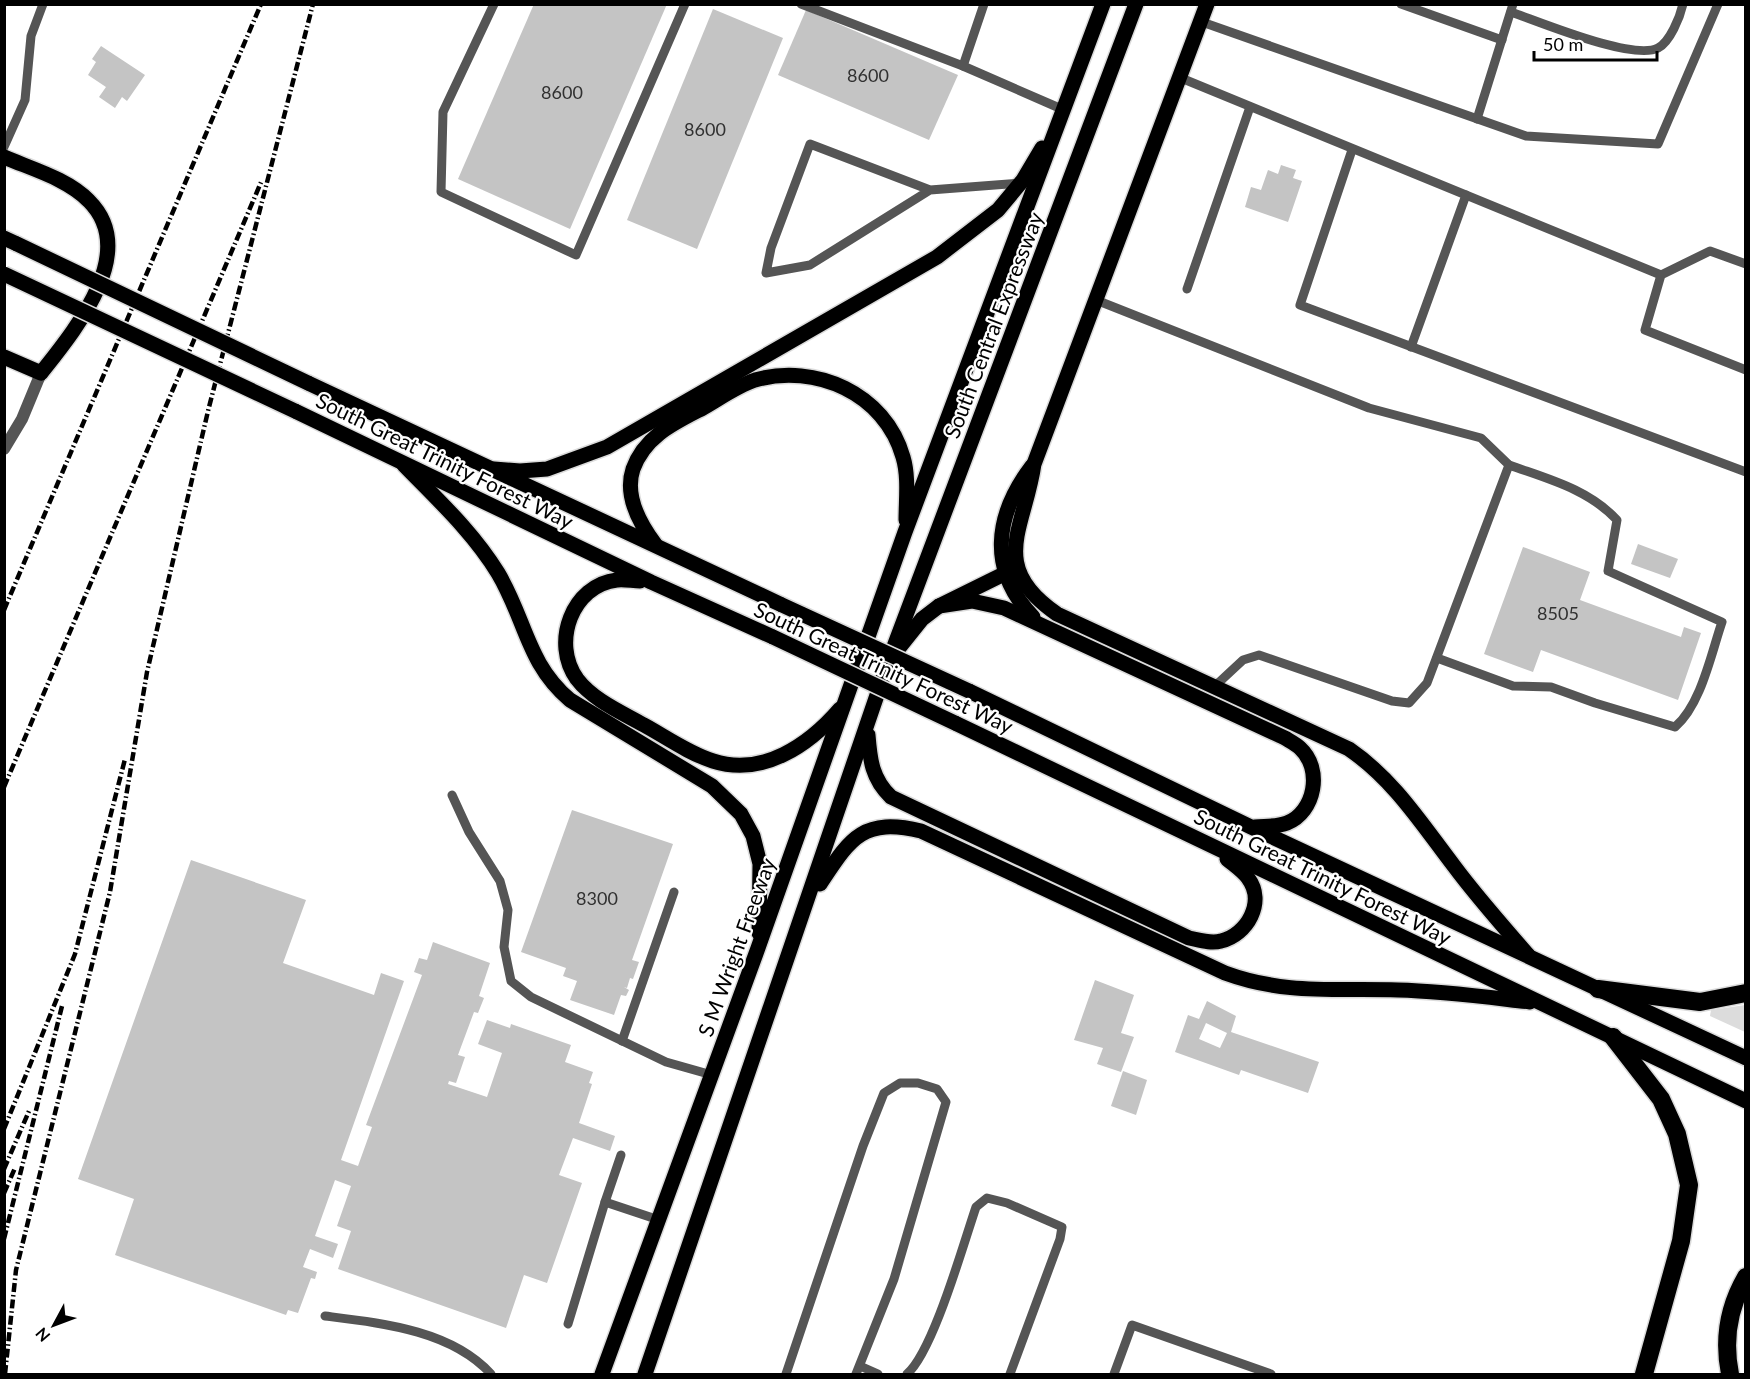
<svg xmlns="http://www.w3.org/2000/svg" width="1750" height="1379" viewBox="0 0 1750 1379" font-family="Lato,sans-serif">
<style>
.green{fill:#dcdcdc}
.building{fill:#c4c4c4;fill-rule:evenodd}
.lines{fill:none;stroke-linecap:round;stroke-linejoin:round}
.primary-casing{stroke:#dbdbdb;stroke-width:18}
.motorway-casing{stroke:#dbdbdb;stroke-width:21}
.service{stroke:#555;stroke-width:9}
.minor{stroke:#555;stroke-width:12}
.primary{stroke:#000;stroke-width:15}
.motorway{stroke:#000;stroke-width:18}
.rail{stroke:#000;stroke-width:4.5;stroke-dasharray:9 3 1.5 3;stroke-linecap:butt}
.primary-bridge-casing{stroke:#dbdbdb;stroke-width:18;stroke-linecap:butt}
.primary-bridge{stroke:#000;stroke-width:15}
.labels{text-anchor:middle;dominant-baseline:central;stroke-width:4.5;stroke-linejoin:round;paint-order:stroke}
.number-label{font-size:18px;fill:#313131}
.street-label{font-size:21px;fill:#000;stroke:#fff}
</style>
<rect width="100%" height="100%" fill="#fff"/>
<polygon class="green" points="1745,1005 1745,1032 1710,1016 1711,1010"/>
<g class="building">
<polygon points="534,4 667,4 570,229 458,179"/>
<polygon points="713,9 783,38 697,249 627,220"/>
<polygon points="806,10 958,75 929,140 778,75"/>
<polygon points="101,46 145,75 127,101 122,97 115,108 99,97 106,87 88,75 96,62 92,59"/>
<polygon points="1281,165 1296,170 1293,178 1302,181 1288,222 1245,207 1251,187 1261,190 1268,170 1278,174"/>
<polygon points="1638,544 1678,559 1670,578 1631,564"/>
<polygon points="1523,547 1590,572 1580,600 1681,637 1684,627 1701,633 1678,700 1541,650 1533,672 1484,654"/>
<polygon points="572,810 673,844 632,960 639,962 633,979 630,978 627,988 624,987 629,990 626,996 621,995 614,1015 570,1000 577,981 563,976 566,968 521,952"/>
<polygon points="191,860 306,900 283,963 374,995 381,973 404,981 341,1160 358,1166 372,1127 366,1125 422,975 414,972 419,958 427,960 433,942 490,963 479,996 484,998 478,1013 474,1012 458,1055 465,1057 456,1083 449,1081 448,1084 487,1097 502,1053 478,1044 487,1020 510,1028 511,1024 571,1045 565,1062 593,1072 589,1083 592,1084 579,1123 615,1136 610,1151 573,1138 559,1175 582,1183 547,1283 524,1275 506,1328 338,1269 351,1231 337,1226 351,1186 335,1180 315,1236 338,1244 333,1258 310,1249 303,1267 317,1272 315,1279 311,1278 298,1313 288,1310 286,1315 115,1255 134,1199 78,1179"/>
<polygon points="1095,980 1134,995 1121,1033 1134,1037 1121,1072 1097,1064 1103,1048 1074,1040"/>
<path d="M1207,1001L1236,1016L1231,1032L1319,1062L1308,1093L1241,1070L1239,1075L1175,1052L1188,1015L1199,1019ZM1206,1023L1227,1033L1220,1048L1199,1039Z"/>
<polygon points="1123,1071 1147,1080 1136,1115 1111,1106"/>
</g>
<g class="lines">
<g class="primary-casing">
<g id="primary">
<path d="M1207,4L1034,464C1025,528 987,566 1057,614L1349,749C1394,780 1421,823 1454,866C1477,897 1503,926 1528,955"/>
<path d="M4,157C32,169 68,179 89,201C140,252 75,330 41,373L4,357"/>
<polyline points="4,238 17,244"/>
<polyline points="308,383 782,605"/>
<polyline points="295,411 651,582 773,637"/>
<path d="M404,465C437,499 473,532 498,573C526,620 527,664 570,700L712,786L741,814L753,836L760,864L759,933"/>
<path d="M1032,466C994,516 988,570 1033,617"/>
<polyline points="494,469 520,471 547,469 607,447 937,257 998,210 1023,180 1042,148"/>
<path d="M655,544C640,524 624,496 633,469C645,436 674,423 703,408C719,399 737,386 755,380C815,363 885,393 903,457C909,477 906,500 906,520"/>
<path d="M640,581C633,581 624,579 617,580C572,585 551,643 577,679C593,700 621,712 644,725C666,737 688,753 713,761C763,777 809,745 840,709"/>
<path d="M939,606L972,601L1004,608L1285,738C1290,741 1296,744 1300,748C1323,769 1315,812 1287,823C1277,827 1265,826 1255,827"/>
<polyline points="898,649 922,619 939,606 1012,570"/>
<polyline points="969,691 1251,827 1746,1058"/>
<polyline points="955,723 1746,1101"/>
<path d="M868,735C870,760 872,779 891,797L1189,938C1199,940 1211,944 1221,941C1247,935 1266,902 1248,878C1243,871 1234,865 1227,859"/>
<path d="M820,884C850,839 862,817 921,831L1225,973C1285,995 1335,988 1398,990C1442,991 1486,997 1530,1002"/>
<polyline points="602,1374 758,948 905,532 1103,4"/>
<polyline points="645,1374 889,660 1136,4"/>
</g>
</g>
<g class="motorway-casing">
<g id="motorway">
<polyline points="1598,989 1700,1002 1746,993"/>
<polyline points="1613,1037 1661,1099 1677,1134 1689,1185 1681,1241 1644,1374"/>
<path d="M1730,1374C1723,1339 1728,1308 1746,1277"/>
</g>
</g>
<g class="service">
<polyline points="494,4 443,112 441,192 576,255 685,4"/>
<polyline points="801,4 963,66 1064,110"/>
<polyline points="1401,4 1502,40"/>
<path d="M1511,12C1540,22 1633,61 1658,48C1670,42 1680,17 1683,4"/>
<polyline points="1202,22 1526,136 1658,144 1718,4"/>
<polyline points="963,66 984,4"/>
<polyline points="1181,78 1661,275"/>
<polyline points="1477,119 1513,4"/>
<polyline points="4,147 25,100 31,36 43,4"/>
<polyline points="1352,150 1300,305 1746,472"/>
<polyline points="930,190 810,265 766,273 771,248 810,144 930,190 1020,183"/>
<polyline points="1746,264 1710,251 1661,275 1645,330 1746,370"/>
<polyline points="1187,289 1250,107"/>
<polyline points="1096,300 1369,408 1481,438 1509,465 1427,683 1409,703 1392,701 1259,655 1243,660 1215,686"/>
<polyline points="1411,347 1466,195"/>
<path d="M1437,658L1513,686L1551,687L1595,703L1675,727C1701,705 1711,654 1722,622L1608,571L1617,520C1588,489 1548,479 1509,465"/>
<polyline points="452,795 469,832 500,881 508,910 504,947 511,981 531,997 666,1062 712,1075"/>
<polyline points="622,1041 674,892"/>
<polyline points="605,1202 621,1155"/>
<path d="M325,1316C381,1323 451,1330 491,1374"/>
<polyline points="568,1324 605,1202 659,1220"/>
<polyline points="860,1366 878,1374"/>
<polyline points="786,1374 863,1146 884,1093 900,1083 918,1083 937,1089 946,1102 894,1279 856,1374"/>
<path d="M907,1374C933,1352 963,1245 976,1207L987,1198L1007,1203L1062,1227L1060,1239L1010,1374"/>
<polyline points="1114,1374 1132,1325 1271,1374"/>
</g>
<polyline class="minor" points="4,449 22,419 41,373"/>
<use href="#primary" class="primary"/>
<use href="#motorway" class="motorway"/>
<g class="rail">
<polyline points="4,610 261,4"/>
<polyline points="4,787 262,180"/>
<polyline points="4,1129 75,954 125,759"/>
<polyline points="4,1169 29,1111"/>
<polyline points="4,1193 15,1168"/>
<polyline points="4,1239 62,1006"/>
<polyline points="5,1374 16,1270 110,892 147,672 208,411 313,4"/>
</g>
<g class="primary-bridge-casing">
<g id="primary-bridge">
<polyline points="17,244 308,383"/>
<polyline points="4,274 295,411"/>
<polyline points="782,605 969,691"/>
<polyline points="773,637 955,723"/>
</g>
</g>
<use href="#primary-bridge" class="primary-bridge"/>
</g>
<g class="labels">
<g class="number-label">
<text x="868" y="75">8600</text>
<text x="562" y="92">8600</text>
<text x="705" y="129">8600</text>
<text x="1558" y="613">8505</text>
<text x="597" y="898">8300</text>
</g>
<g class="street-label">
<text transform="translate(993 325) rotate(-69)">South Central Expressway</text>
<text transform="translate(445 460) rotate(26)">South Great Trinity Forest Way</text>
<text transform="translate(884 667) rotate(25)">South Great Trinity Forest Way</text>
<text transform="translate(1323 876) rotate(26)">South Great Trinity Forest Way</text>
<text transform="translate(736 947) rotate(-70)">S M Wright Freeway</text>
</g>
</g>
<rect width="1750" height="1379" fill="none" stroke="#000000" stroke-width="12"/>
<g transform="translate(54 1325) rotate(229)" stroke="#ffffff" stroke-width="4.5" paint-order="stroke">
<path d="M0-4.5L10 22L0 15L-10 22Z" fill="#000000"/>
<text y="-9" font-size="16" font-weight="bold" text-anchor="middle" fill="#000000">N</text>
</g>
<path d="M1534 51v9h123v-9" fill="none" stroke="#000000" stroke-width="3"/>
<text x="1543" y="51" font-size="18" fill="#000000" stroke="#ffffff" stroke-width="4.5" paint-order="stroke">50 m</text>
</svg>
